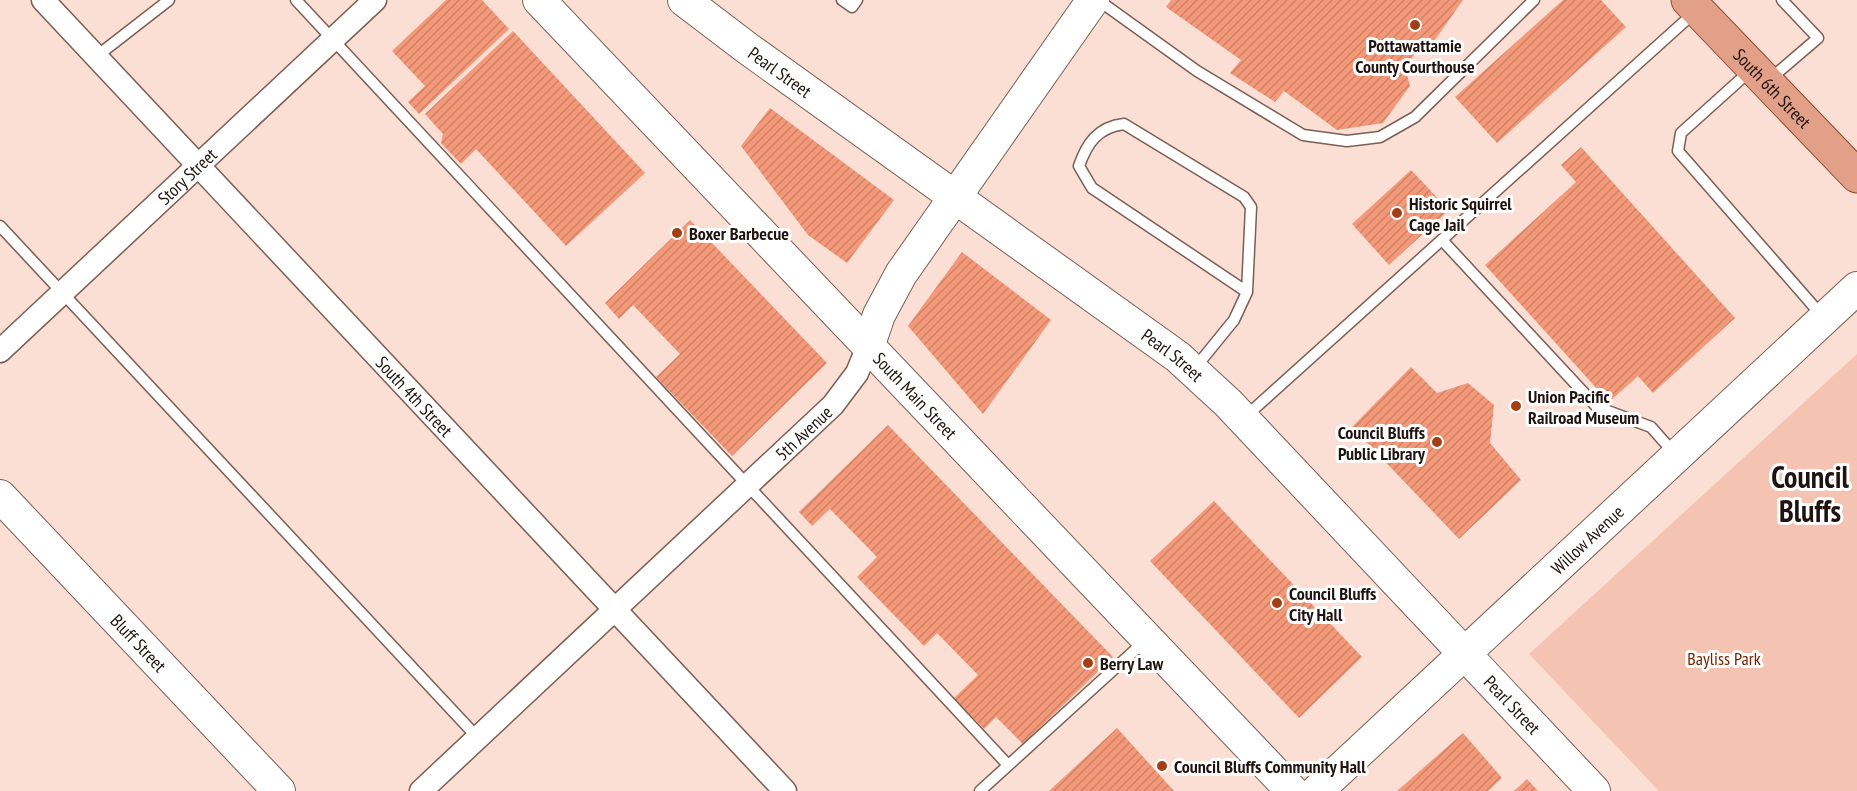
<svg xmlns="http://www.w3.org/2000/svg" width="1857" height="791" viewBox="0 0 1857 791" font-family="'PT Sans Narrow',sans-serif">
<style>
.park{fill:#f4c3b1}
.building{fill:url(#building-hatch)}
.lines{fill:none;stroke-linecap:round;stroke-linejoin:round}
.lane-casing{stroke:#7c5e53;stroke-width:13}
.street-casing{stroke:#7c5e53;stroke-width:25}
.secondary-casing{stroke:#7c5e53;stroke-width:34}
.primary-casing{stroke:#92462a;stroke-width:35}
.lane{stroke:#fff;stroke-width:10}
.street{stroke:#fff;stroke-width:22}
.secondary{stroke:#fff;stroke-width:32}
.primary{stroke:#e3a088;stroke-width:33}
.poi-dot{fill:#a43e14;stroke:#fff;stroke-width:2}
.labels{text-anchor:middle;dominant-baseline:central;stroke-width:6;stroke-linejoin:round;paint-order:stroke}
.poi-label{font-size:18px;font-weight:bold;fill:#1f130f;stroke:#fff;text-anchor:start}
.street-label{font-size:18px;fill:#1f130f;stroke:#fff}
.park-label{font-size:18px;fill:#752501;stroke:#fff}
.town-label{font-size:30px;font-weight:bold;fill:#1f130f;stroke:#fff}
</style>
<defs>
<pattern id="building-hatch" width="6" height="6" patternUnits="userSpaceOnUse" patternTransform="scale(1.5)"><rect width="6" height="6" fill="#f39878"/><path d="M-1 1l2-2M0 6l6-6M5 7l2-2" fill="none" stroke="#d08267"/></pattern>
</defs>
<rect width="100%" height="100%" fill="#fbdfd5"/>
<polygon class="park" points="1857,354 1857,791 1659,791 1529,654"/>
<g class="building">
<polygon points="446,0 482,0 509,29 419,114 408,102 425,86 392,51"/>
<polygon points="1171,0 1463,0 1425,54 1418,49 1405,68 1410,86 1383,123 1337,130 1284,91 1275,102 1230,73 1241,60 1166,7"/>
<polygon points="1563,0 1601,0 1626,27 1497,143 1455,97"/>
<polygon points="513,31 645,173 566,246 476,149 461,164 441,143 443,134 425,114"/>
<polygon points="770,108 894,200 847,263 808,235 741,146"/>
<polygon points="1581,147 1735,318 1653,393 1638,376 1609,402 1485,265 1576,182 1561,165"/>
<polygon points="1411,170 1449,210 1389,265 1352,224"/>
<polygon points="690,220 827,363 732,456 656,377 680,354 633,305 619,319 605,303"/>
<polygon points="962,252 1051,320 983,414 908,326"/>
<polygon points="1411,367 1437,393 1468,383 1494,405 1490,443 1521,480 1459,539 1352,427"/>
<polygon points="888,425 1113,657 1023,744 996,717 984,729 954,698 978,675 937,633 924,646 857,577 877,557 830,509 812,526 799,512"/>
<polygon points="1214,501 1362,657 1299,718 1150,561"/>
<polygon points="1117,728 1174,791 1049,791"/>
<polygon points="1463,733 1502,778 1488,791 1397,791"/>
<polygon points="1527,779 1538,791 1514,791"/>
</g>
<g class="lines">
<g class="lane-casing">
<g id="lane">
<polyline points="296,0 1008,765"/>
<polyline points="842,0 852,7 857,0"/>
<polyline points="1098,0 1197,71 1303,135 1347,141 1380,137 1415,117 1534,0"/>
<polyline points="97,56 169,0"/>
<polyline points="1751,70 1681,133 1678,151 1823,317"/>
<polyline points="1769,80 1818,38 1782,0"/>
<polyline points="0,226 478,738"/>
<polyline points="1442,240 1597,407 1651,427 1674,453"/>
<path d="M1195,368L1234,320L1247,292L1251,207L1244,197L1124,124C1098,127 1087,143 1079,166L1092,188L1247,292"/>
<polyline points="1245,417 1695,12"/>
<polyline points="980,791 1145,641"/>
</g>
</g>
<g class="street-casing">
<g id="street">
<path id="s1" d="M43,0L785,791"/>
<path id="s2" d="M0,351L375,0"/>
<path id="s3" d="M421,791L833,405L857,373L869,344"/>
</g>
</g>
<g class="secondary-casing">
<g id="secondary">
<path id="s4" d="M539,0L1292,791"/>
<path id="s5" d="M684,0L747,48L1178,357L1228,403L1594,791"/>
<polyline points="869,344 879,315 901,274 1093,0"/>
<path id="s6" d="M0,496L279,791"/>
<path id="s7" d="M1317,791L1857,288"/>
</g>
</g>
<g class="primary-casing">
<g id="primary">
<path id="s8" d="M1688,0L1857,176"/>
</g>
</g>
<use href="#lane" class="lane"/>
<use href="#street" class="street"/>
<use href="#secondary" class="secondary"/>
<use href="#primary" class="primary"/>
</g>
<g class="poi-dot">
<circle cx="1415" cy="25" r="6"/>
<circle cx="1397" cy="213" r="6"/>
<circle cx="677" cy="233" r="6"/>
<circle cx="1516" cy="406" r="6"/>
<circle cx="1437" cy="442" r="6"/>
<circle cx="1277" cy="603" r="6"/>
<circle cx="1088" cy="663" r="6"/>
<circle cx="1162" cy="766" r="6"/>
</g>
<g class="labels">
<g class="poi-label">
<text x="1415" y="45" text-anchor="middle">Pottawattamie<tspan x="1415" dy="21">County Courthouse</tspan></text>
<text x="1409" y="203">Historic Squirrel<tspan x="1409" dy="21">Cage Jail</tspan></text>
<text x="689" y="233">Boxer Barbecue</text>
<text x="1528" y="396">Union Pacific<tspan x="1528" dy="21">Railroad Museum</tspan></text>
<text x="1425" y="432" text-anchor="end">Council Bluffs<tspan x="1425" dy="21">Public Library</tspan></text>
<text x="1289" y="593">Council Bluffs<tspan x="1289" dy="21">City Hall</tspan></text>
<text x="1100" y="663">Berry Law</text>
<text x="1174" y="766">Council Bluffs Community Hall</text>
</g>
<g class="street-label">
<text stroke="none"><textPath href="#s5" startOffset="120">Pearl Street</textPath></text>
<text stroke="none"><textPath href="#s8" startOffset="122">South 6th Street</textPath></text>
<text stroke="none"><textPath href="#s2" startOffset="256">Story Street</textPath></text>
<text stroke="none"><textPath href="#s5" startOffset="604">Pearl Street</textPath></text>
<text stroke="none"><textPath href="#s4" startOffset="546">South Main Street</textPath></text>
<text stroke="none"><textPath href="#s1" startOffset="543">South 4th Street</textPath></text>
<text stroke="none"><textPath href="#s3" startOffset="524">5th Avenue</textPath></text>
<text stroke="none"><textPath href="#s7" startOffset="369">Willow Avenue</textPath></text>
<text stroke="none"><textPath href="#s6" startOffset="202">Bluff Street</textPath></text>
<text stroke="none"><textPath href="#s5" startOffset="1092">Pearl Street</textPath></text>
</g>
<g class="park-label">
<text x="1724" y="658">Bayliss Park</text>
</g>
<g class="town-label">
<text x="1810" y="476">Council<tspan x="1810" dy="34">Bluffs</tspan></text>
</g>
</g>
</svg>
